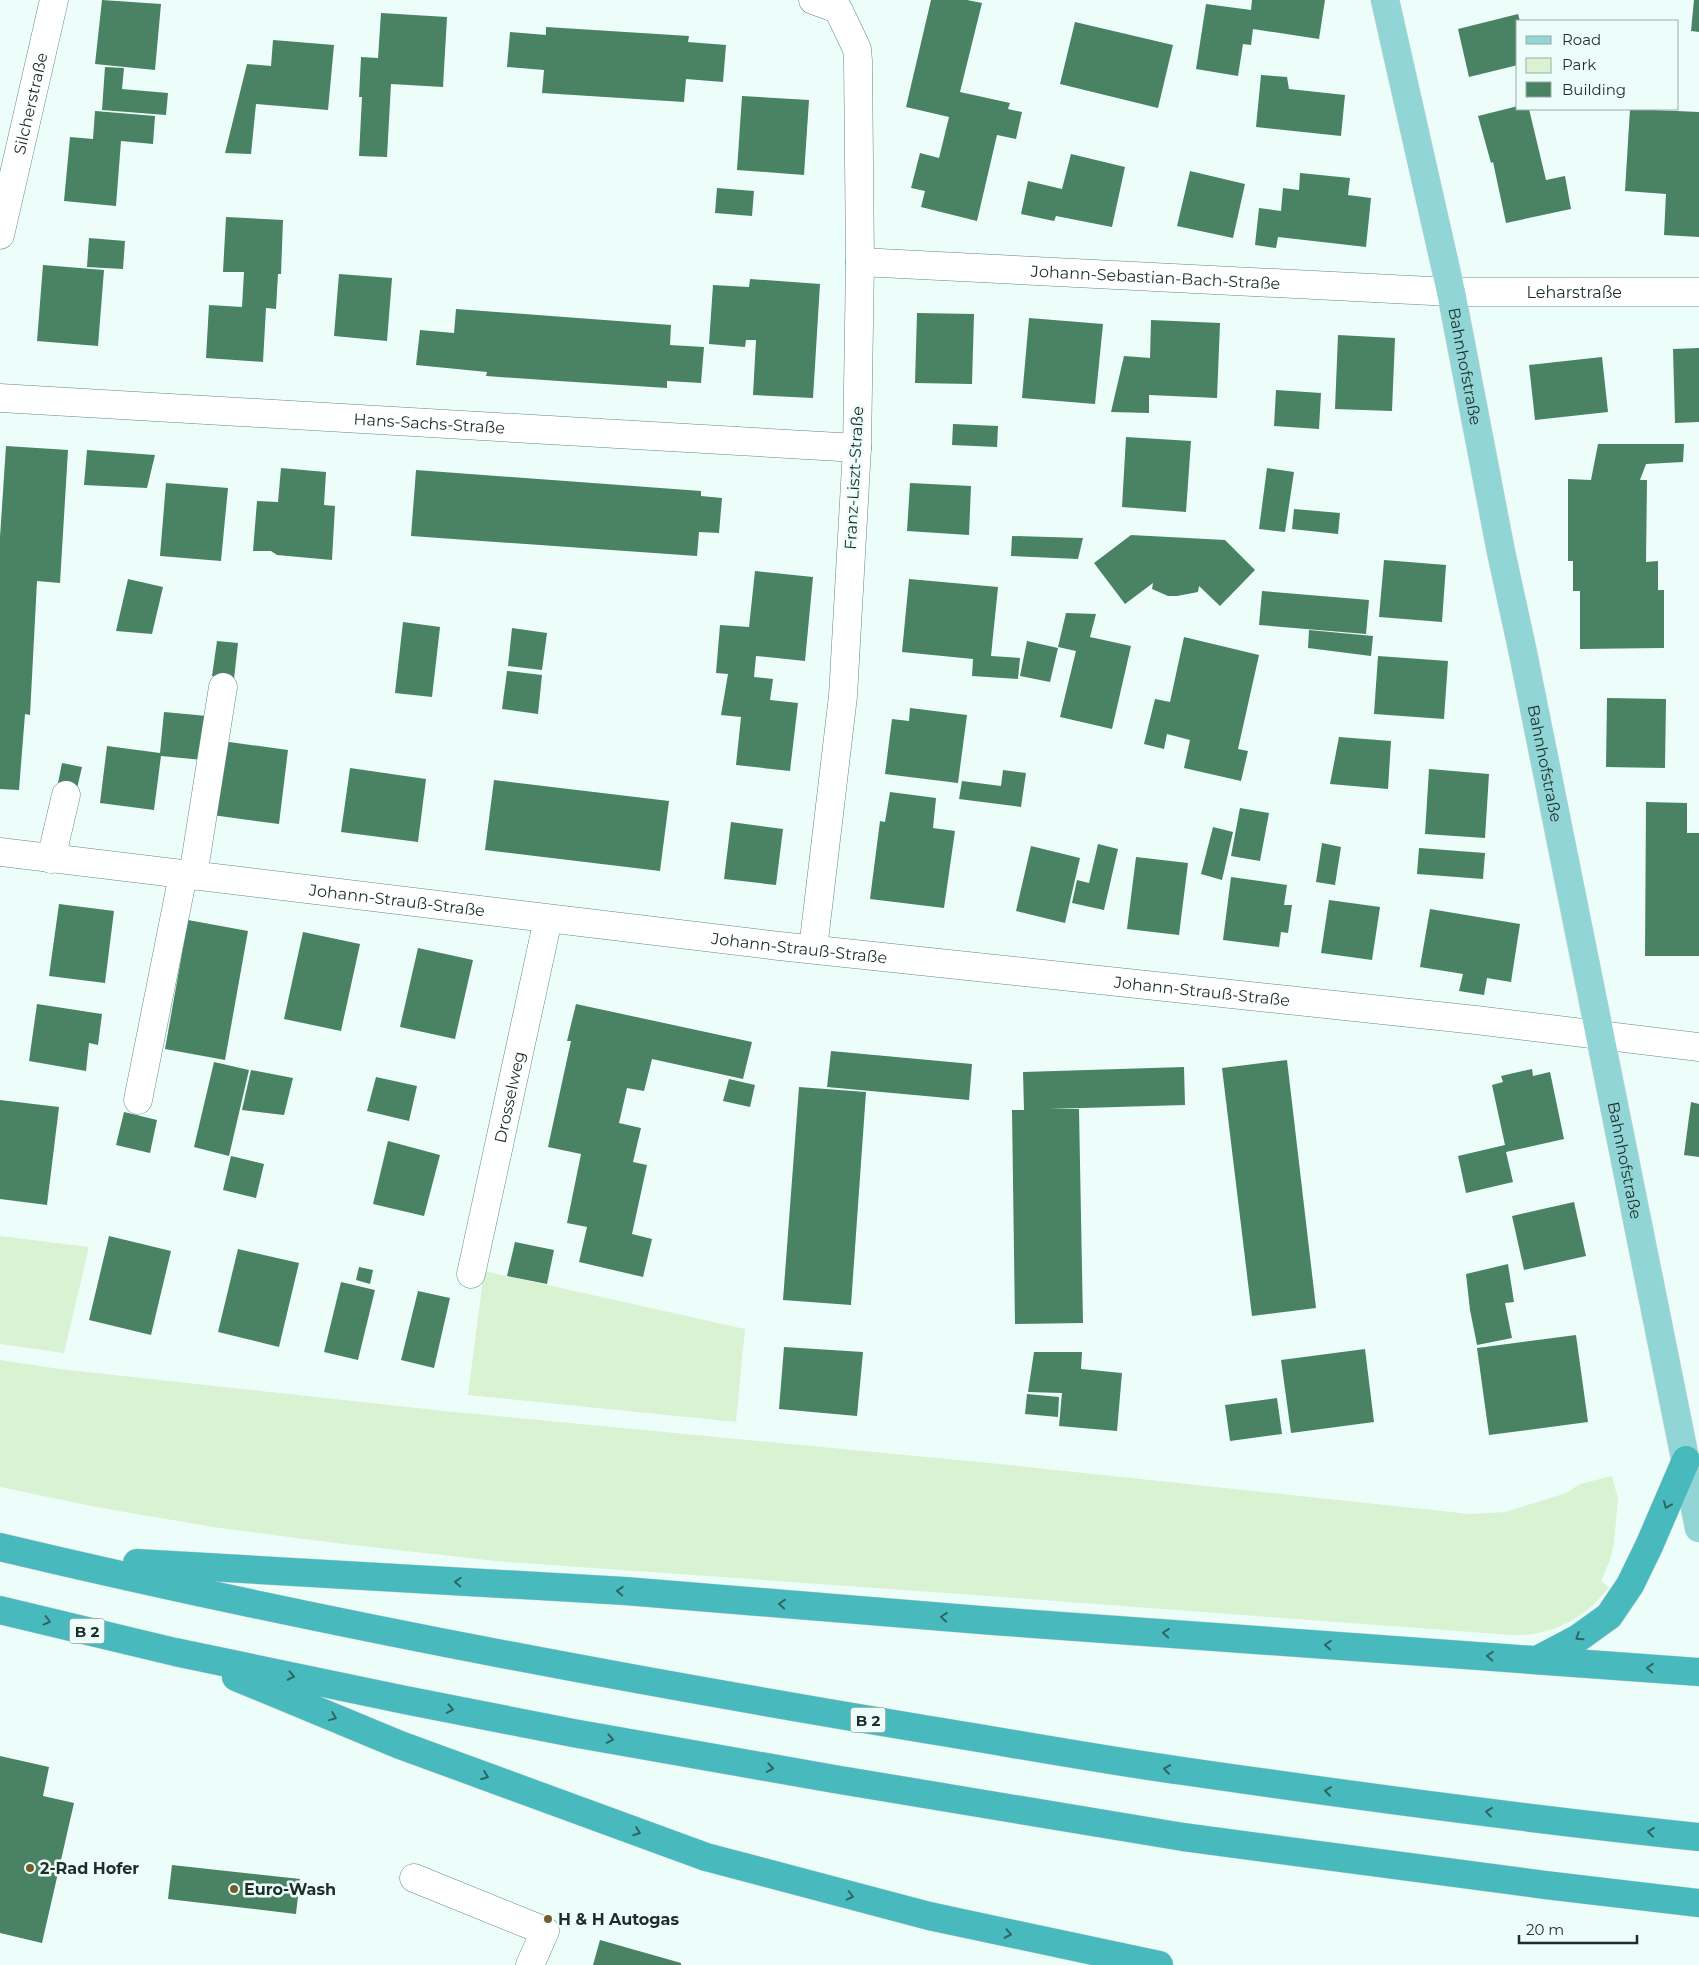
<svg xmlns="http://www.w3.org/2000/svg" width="1699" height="1965" viewBox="0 0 1699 1965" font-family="Montserrat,sans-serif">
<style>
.green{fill:#d9f3d2}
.building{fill:#4a8264}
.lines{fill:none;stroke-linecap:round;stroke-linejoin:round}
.minor-casing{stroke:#608a81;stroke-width:29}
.major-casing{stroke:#d6d9d9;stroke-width:29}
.highway-casing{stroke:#d6d9d9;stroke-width:29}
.minor{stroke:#fff;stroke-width:28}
.major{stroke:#91d5d7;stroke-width:28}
.highway{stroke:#48b9bd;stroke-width:28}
.oneway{stroke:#2e6665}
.poi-dot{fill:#755c2d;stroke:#edfefa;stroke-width:2}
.labels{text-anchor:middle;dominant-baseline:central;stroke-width:5;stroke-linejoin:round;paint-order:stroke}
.shield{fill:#edfefa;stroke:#5b6c68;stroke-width:1}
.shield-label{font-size:15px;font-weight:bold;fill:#1d2e2a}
.street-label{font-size:16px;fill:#1d2e2a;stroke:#edfefa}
.poi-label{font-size:16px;font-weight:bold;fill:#1d2e2a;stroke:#edfefa;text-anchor:start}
</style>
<rect width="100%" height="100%" fill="#edfefa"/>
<g class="green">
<polygon points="0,1236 89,1247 64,1353 0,1344"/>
<polygon points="484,1271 745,1329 736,1422 468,1395"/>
<path d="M0,1360L60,1369L445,1411L1010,1465L1470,1514L1505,1512L1566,1493L1580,1484L1612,1476L1618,1499L1614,1544L1610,1560L1601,1581L1609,1587C1591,1611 1568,1627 1538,1633C1530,1635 1520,1635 1511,1635L989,1596L495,1561L335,1543L213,1527L96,1507L0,1487Z"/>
</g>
<g class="building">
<polygon points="102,0 161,4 155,70 95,64"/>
<polygon points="931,0 967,0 982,3 960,92 1010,103 1008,109 1022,112 1016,139 997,135 977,221 921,207 925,191 911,188 920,153 939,158 949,117 906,107"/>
<polygon points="1252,0 1325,0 1319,39 1253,29 1251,45 1243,44 1238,76 1196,69 1206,4 1251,10"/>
<polygon points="1694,0 1699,0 1699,32 1691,31"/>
<polygon points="381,13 447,17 443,87 391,84 387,157 359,156 362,97 359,97 361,57 378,58"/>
<polygon points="1518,14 1520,21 1518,21 1518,65 1469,77 1458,29"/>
<polygon points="1075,22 1173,45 1158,108 1060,84"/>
<polygon points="546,27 689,36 688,42 726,45 723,82 686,79 684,102 542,93 544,70 507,67 510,32 546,35"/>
<polygon points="273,40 334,45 328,110 256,104 251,154 225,153 247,64 271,66"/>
<polygon points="105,67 124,68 122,89 168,93 166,115 102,110"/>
<polygon points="1261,75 1287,77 1289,89 1345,95 1341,136 1256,127"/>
<polygon points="742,96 809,100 804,175 737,170"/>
<polygon points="1518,106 1518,109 1529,109 1546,180 1565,176 1571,209 1506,223 1493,162 1491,163 1478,116"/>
<polygon points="1630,109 1699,112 1699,237 1664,235 1666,194 1625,191"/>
<polygon points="95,111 155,116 153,144 121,141 116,206 64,201 70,137 93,139"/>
<polygon points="1071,154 1125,167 1112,227 1056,216 1054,221 1021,214 1028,181 1062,189"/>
<polygon points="1190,171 1245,184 1233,238 1177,226"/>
<polygon points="1300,173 1350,178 1348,195 1371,198 1366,247 1278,237 1276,248 1255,245 1259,208 1281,211 1283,188 1299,190"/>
<polygon points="717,188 754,191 752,216 715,213"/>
<polygon points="226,217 283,220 281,274 278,274 276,309 266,308 263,362 206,358 209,305 242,307 244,272 223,272"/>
<polygon points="89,238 125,241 123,269 87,267"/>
<polygon points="43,265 104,270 98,346 37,341"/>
<polygon points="339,274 392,278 387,341 334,336"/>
<polygon points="750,279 820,284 813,398 753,395 756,340 746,340 745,347 709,344 713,285 749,287"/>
<polygon points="456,309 671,325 670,345 704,347 701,383 667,381 667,388 559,381 486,376 487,372 416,365 420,330 454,333"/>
<polygon points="917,313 974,314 972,384 915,383"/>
<polygon points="1029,318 1103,324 1095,404 1022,398"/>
<polygon points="1151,320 1220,323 1217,398 1149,395 1149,413 1111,412 1124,356 1150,358"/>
<polygon points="1338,335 1395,338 1392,411 1335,409"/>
<polygon points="1699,348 1699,422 1675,423 1673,349"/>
<polygon points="1602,357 1608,412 1535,420 1529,365"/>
<polygon points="1276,390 1321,393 1319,429 1274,426"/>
<polygon points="953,424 998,426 997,447 952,445"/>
<polygon points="1126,437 1191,441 1186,512 1122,507"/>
<polygon points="1598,444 1684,444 1683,462 1646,464 1640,480 1647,480 1646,562 1658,561 1658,590 1664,590 1664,648 1580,649 1580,591 1573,591 1573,561 1568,561 1568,479 1591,480"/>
<polygon points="6,446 68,450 60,583 37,581 30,715 25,714 19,790 0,789 0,537"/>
<polygon points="87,450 155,455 147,488 84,485"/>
<polygon points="281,468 326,472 324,505 335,506 332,560 277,555 271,551 253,551 257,501 278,502"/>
<polygon points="1267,468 1294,472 1285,532 1259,529"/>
<polygon points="416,470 701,491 701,496 722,498 719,533 699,532 697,556 411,536"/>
<polygon points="166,483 228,488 221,561 160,556"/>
<polygon points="910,483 971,486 969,535 907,531"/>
<polygon points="1294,509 1340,513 1338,534 1292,529"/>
<polygon points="1131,535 1225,540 1255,570 1220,606 1199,586 1198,592 1177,596 1168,596 1152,589 1153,583 1125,604 1094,563"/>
<polygon points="1012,536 1083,538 1078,559 1011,556"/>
<polygon points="1384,560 1446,565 1442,622 1379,617"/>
<polygon points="755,571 813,577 805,661 756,656 754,677 773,679 770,700 798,703 790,771 736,765 741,717 721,715 728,674 716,673 720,625 749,627"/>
<polygon points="128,579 163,587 152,634 116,631"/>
<polygon points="909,579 998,587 991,656 1020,658 1018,679 972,676 973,659 902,652"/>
<polygon points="1262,591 1369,600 1366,634 1259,625"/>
<polygon points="1066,613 1096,614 1090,637 1131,646 1112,729 1060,717 1076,651 1058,647"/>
<polygon points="403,622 440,627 432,697 395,693"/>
<polygon points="512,628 547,633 542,670 508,666"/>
<polygon points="1309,630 1373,636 1371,656 1308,648"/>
<polygon points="1184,637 1259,655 1238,749 1248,751 1241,781 1184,768 1190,740 1167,734 1164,749 1144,744 1155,699 1170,702"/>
<polygon points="217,641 238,643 234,679 212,676"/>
<polygon points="1027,641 1058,648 1050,682 1020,676"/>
<polygon points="1378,656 1448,661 1444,719 1374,714"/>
<polygon points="507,671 542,675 538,714 502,709"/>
<polygon points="1607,698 1666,699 1665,768 1606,767"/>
<polygon points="910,708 967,715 958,783 885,774 892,719 909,721"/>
<polygon points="164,712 207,716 203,760 161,756 154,810 100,803 107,746 160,753"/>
<polygon points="1339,737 1391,741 1388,789 1330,784"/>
<polygon points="222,741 288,750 279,824 212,815"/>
<polygon points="62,763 82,767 75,797 56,793"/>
<polygon points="350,768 426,779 418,842 341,832"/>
<polygon points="1429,769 1489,774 1485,838 1425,834"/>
<polygon points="1003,770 1026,773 1021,807 959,799 962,781 1001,786"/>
<polygon points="494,780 669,801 660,871 485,850"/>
<polygon points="890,792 936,798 933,828 955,831 944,908 870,899 880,821 885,822"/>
<polygon points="1646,802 1687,803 1687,833 1699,833 1699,956 1645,956"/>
<polygon points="1240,808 1269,813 1260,861 1231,856"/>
<polygon points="731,822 783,829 776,885 724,879"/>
<polygon points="1213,827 1233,832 1222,880 1201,874"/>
<polygon points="1322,843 1341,847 1335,885 1316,882"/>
<polygon points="1098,844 1118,849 1104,910 1072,903 1077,880 1089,883"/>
<polygon points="1031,846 1080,858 1065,923 1016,911"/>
<polygon points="1419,848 1485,853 1483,879 1417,874"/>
<polygon points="1136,857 1188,863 1179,935 1127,929"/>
<polygon points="1231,877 1287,885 1284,905 1292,905 1288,933 1281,932 1279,947 1223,940"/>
<polygon points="1329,900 1380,907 1372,960 1321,953"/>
<polygon points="59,904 114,911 105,983 49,976"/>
<polygon points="1430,909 1520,924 1511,982 1487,978 1484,995 1459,991 1463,974 1420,967"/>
<polygon points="188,920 248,931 225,1060 165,1049"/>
<polygon points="303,932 360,944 341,1031 284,1019"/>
<polygon points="418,948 473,960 455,1039 400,1027"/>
<polygon points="37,1004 102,1014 98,1045 89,1043 86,1071 29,1061"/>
<polygon points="576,1004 752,1042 743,1079 652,1059 644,1091 627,1088 619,1123 641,1128 633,1162 647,1165 632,1234 652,1239 643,1277 579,1262 587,1227 567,1223 581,1154 548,1147 571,1041 567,1041"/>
<polygon points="831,1051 972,1064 969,1100 827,1087"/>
<polygon points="1287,1060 1316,1308 1252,1316 1222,1068"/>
<polygon points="214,1062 249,1070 229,1156 194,1147"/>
<polygon points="1184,1067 1185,1105 1048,1109 1079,1109 1083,1323 1015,1324 1012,1110 1024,1110 1023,1072"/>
<polygon points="1532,1069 1533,1076 1550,1072 1564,1139 1506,1152 1513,1182 1466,1193 1458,1156 1505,1145 1492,1085 1503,1082 1501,1076"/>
<polygon points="251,1070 293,1078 284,1115 242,1110"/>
<polygon points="376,1077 417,1086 409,1121 367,1111"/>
<polygon points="729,1079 755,1085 750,1107 723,1101"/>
<polygon points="799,1087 866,1092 851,1305 783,1300"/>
<polygon points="0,1100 59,1107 47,1205 0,1199"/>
<polygon points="1691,1102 1699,1104 1699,1157 1684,1155"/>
<polygon points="124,1112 157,1120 150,1153 116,1145"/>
<polygon points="388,1141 440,1155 424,1216 373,1204"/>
<polygon points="231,1156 264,1164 256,1198 223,1190"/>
<polygon points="1574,1202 1586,1256 1524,1270 1512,1216"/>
<polygon points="109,1236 171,1251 151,1335 89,1320"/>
<polygon points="515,1242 554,1250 547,1284 507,1276"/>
<polygon points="238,1249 299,1263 279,1347 218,1332"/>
<polygon points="1508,1264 1514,1302 1505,1303 1512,1338 1477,1345 1470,1310 1466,1274"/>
<polygon points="359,1267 373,1270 370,1284 356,1280"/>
<polygon points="341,1282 375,1290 358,1360 324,1352"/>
<polygon points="418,1291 450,1298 434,1368 401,1360"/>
<polygon points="1576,1335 1588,1422 1489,1435 1477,1348"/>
<polygon points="784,1347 863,1352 857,1416 779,1409"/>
<polygon points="1365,1349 1374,1422 1291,1433 1281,1360"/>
<polygon points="1034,1352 1082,1352 1081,1369 1122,1373 1117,1431 1059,1426 1062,1393 1028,1392"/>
<polygon points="1027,1394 1059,1397 1058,1417 1025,1414"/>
<polygon points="1277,1398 1282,1434 1230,1441 1225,1405"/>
<polygon points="0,1756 49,1767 43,1796 74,1803 42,1943 0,1933"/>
<polygon points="172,1865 300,1879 296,1914 168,1899"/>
<polygon points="600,1940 681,1963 681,1965 593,1965"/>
</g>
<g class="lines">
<g class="minor-casing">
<g id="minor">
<polyline points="813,0 838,9 857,49 858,61 860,262 857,448 843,696 813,949"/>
<path id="s1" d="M0,235L54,0"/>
<path id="s2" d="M860,262L1451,292H1699"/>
<path id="s3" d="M0,398L857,448"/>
<path id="s4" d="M0,852L779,946L1476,1020L1699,1047"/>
<polyline points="51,859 66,795"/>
<polyline points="193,876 223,687"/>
<polyline points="138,1100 183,875"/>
<path id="s5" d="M471,1274L548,919"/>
<polyline points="414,1878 545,1931 530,1965"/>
</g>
</g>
<g class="major-casing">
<g id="major">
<path id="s6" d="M1385,0L1451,292L1501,552L1523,653L1699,1528"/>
</g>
</g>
<g class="highway-casing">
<g id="highway">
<path d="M0,1547C303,1619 610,1677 918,1728C1006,1742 1095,1759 1183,1771C1355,1796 1527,1819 1699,1837"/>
<polyline points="137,1563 625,1591 993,1621 1699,1672"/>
<polyline points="0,1610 175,1652 405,1700 573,1733 834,1779 1183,1837 1545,1885 1699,1903"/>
<polyline points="1539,1659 1577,1639 1609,1616 1630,1585 1649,1546 1686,1460"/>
<polyline points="236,1677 400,1745 706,1857 929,1916 1159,1965"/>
</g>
</g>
<use href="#minor" class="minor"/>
<use href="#major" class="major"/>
<use href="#highway" class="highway"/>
</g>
<defs><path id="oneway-chevron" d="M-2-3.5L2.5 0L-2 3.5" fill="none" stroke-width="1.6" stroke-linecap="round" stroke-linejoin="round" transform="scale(1.25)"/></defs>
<g class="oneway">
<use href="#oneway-chevron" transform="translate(1667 1505) rotate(113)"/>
<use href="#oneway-chevron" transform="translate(458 1582) rotate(-177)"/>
<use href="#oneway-chevron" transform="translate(620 1591) rotate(-176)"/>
<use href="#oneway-chevron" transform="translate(782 1604) rotate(-175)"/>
<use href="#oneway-chevron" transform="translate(944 1617) rotate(-175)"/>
<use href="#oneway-chevron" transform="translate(47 1621) rotate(14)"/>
<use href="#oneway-chevron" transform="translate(1166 1633) rotate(-176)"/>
<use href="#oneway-chevron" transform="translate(1579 1637) rotate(147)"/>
<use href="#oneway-chevron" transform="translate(1328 1645) rotate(-176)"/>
<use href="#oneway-chevron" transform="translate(1490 1656) rotate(-176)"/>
<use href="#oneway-chevron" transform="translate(1650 1668) rotate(-175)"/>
<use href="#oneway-chevron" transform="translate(291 1676) rotate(12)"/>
<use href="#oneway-chevron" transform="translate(450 1709) rotate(11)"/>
<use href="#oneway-chevron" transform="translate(333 1717) rotate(22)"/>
<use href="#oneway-chevron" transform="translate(610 1739) rotate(10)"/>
<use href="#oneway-chevron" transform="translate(770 1768) rotate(10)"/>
<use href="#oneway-chevron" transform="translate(1167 1769) rotate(-171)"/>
<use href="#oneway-chevron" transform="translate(485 1776) rotate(20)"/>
<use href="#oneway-chevron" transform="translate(1328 1791) rotate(-172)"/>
<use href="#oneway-chevron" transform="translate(1489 1812) rotate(-173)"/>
<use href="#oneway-chevron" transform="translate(637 1832) rotate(20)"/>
<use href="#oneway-chevron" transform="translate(1651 1832) rotate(-174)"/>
<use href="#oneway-chevron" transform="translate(850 1896) rotate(14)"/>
<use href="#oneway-chevron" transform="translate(1008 1934) rotate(12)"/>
</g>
<g class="poi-dot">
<circle cx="30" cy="1868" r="5"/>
<circle cx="234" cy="1889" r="5"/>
<circle cx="548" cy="1919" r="5"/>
</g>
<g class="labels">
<g class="shield">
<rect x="69.5" y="1618.5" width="35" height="25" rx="4"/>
<rect x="850.5" y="1707.5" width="35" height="25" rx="4"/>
</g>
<g class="shield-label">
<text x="87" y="1631">B 2</text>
<text x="868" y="1720">B 2</text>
</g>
<g class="street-label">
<text stroke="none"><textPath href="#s1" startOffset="135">Silcherstraße</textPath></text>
<text stroke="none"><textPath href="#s2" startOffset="296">Johann-Sebastian-Bach-Straße</textPath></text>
<text stroke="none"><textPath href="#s2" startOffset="715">Leharstraße</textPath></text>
<text stroke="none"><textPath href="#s6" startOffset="375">Bahnhofstraße</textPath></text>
<text stroke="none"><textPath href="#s3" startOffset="430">Hans-Sachs-Straße</textPath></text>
<text transform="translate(854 478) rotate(-87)">Franz-Liszt-Straße</text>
<text stroke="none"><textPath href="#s6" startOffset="780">Bahnhofstraße</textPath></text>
<text stroke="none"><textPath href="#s4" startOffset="400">Johann-Strauß-Straße</textPath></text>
<text stroke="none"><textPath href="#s4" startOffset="805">Johann-Strauß-Straße</textPath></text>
<text stroke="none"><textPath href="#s4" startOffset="1210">Johann-Strauß-Straße</textPath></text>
<text stroke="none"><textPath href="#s5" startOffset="181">Drosselweg</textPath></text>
<text stroke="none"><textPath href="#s6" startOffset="1185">Bahnhofstraße</textPath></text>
</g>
<g class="poi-label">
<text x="40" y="1868">2-Rad Hofer</text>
<text x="244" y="1889">Euro-Wash</text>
<text x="558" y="1919">H &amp; H Autogas</text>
</g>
</g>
<rect x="1516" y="20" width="162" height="90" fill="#edfefa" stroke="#9aaba7"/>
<rect x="1526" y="36" width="25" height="8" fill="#91d5d7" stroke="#9aaba7"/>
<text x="1562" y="45" font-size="15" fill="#1d2e2a">Road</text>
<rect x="1526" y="58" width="25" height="15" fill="#d9f3d2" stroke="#9aaba7"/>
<text x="1562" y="70" font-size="15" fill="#1d2e2a">Park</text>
<rect x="1526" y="82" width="25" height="15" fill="#4a8264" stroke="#9aaba7"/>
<text x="1562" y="95" font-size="15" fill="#1d2e2a">Building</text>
<path d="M1519 1935v8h118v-8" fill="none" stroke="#1d2e2a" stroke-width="2.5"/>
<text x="1526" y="1935" font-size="15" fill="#1d2e2a" stroke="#edfefa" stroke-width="4" paint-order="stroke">20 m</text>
</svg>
